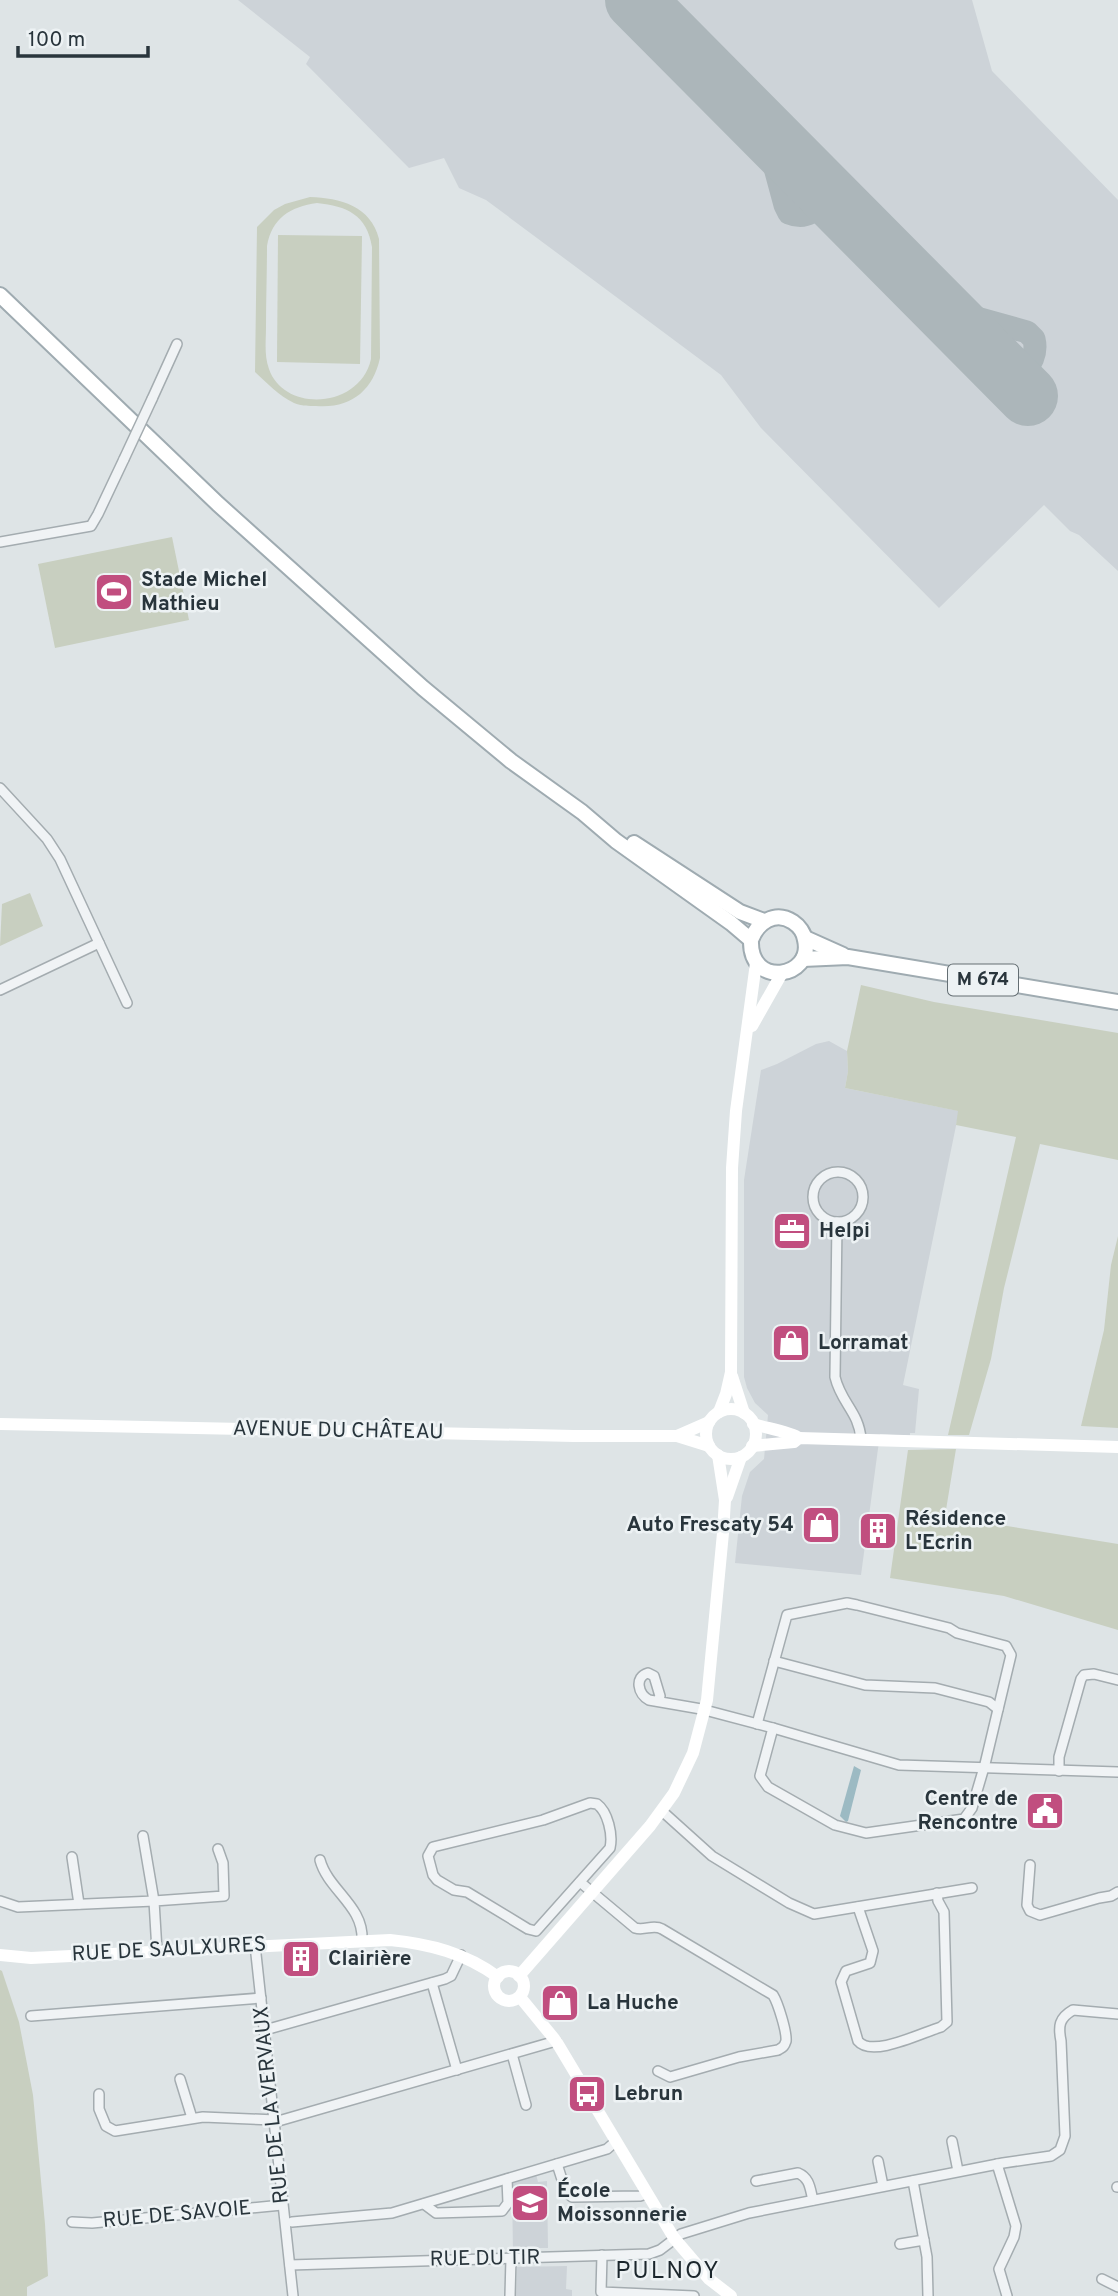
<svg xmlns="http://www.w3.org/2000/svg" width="1118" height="2296" viewBox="0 0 1118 2296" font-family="Overpass,sans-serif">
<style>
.built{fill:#cdd3d8}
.green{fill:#c8cfc0;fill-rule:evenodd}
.water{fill:#9cbac3}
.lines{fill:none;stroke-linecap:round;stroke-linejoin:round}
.taxiway{stroke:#acb6ba;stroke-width:23}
.runway{stroke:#acb6ba;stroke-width:60}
.street-casing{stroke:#a4acb0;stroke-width:12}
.primary-casing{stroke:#9fabb1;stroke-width:18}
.street{stroke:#f0f3f5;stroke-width:9}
.secondary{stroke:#fff;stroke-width:12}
.primary{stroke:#fff;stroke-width:14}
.street-bridge-casing{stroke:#a4acb0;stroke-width:12;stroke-linecap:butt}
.street-bridge{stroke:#f0f3f5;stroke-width:9}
.labels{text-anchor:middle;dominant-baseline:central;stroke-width:5;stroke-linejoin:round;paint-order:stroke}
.shield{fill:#edf2f4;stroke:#646e73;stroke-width:2}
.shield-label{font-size:19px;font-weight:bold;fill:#29353c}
.poi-label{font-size:21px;font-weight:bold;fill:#29353c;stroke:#edf2f4;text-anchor:start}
.street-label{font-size:21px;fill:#29353c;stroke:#edf2f4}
.quarter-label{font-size:24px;letter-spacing:2px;fill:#1b262c;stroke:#edf2f4}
</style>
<rect width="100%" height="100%" fill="#dee4e6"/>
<g class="built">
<polygon points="238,0 972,0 992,71 1118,200 1118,571 1079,535 1070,531 1044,505 939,608 761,428 721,375 486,200 459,188 444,158 409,168 306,64 310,57"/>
<polygon points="829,1041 847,1051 848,1071 845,1088 959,1111 903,1385 919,1389 915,1433 910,1433 910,1436 880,1434 861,1575 735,1563 742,1496 750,1472 764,1459 768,1415 755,1403 747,1388 744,1377 744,1180 761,1070 777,1064 816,1044"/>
<polygon points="536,2174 538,2182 547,2181 548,2248 537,2248 537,2254 513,2254 512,2185 515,2181"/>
<polygon points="567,2266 566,2289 572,2290 572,2296 516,2296 517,2267"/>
</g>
<g class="green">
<path d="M310,197C340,198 371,206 379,239L380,358C373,391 350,409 316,406C309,406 301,406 294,403C279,396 267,383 255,372L257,227L274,210L285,204ZM317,203C347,206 367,215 372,247L371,359C360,409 284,413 269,369C264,356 266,340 266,327C266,300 267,273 267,246C272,218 290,207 317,203Z"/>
<polygon points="278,235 362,236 360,364 277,362"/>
<polygon points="172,537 189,620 55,648 38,564"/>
<polygon points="30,893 43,926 0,946 2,904"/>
<polygon points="861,985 934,1002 1118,1033 1118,1160 1040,1144 1004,1288 991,1359 969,1435 948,1435 1016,1137 956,1125 958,1111 845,1088 848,1071 847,1051"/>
<polygon points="1118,1236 1118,1428 1081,1426 1104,1330 1111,1265"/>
<polygon points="956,1449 945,1516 1118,1544 1118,1630 1004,1596 890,1578 908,1450"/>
<polygon points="0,1970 2,1971 19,2022 33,2095 45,2224 48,2276 27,2287 27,2296 0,2296"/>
</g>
<polygon class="water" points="854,1766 861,1770 848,1821 846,1822 840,1816"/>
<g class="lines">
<g class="taxiway">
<path d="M765,131L785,205L789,213C823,227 840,174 800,166"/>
<path d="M941,308L1027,332L1034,339C1041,368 1008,390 987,366C982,361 980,353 978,346"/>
</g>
<polyline class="runway" points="635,0 1028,396"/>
<g class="street-casing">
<g id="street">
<polyline points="152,399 177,344"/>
<polyline points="0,542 91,526 98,514 124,459"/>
<polyline points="0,788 47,839 60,859 127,1003"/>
<polyline points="0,990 99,943"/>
<circle cx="838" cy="1197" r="25"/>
<path d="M837,1222L835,1377C841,1403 859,1412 861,1439"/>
<polyline points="774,1661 865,1685 935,1688 989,1702 998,1709"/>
<path d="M658,1701L660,1696L654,1676L648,1673C634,1677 638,1694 649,1700L701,1709L773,1728L899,1765L1118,1772"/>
<polyline points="757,1724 787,1615 847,1603 857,1605 949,1628 957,1633 1002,1645 1006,1646 1011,1655 985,1764 972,1808 964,1819 866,1833 835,1825 768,1787 760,1776 773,1728"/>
<polyline points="1059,1771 1059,1757 1081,1679 1084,1675 1094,1674 1118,1680"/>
<path d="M590,1803L597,1804C608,1812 613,1835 610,1848L536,1931L528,1929L467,1892L454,1890L437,1880L433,1875L428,1856L433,1847L543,1820Z"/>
<polyline points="662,1811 712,1856 789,1903 814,1914 972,1888"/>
<polyline points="72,1857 79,1904"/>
<path d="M320,1860C328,1890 364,1906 362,1940"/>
<polyline points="1030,1865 1027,1905 1030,1911 1040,1915 1099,1898 1111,1896 1118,1892"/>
<path d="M580,1882L635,1928C645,1931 653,1924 662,1929L773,1995C778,2003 787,2032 786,2041C784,2047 783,2047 778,2050L739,2057L670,2077L658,2071"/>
<polyline points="0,1901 18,1907 154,1901 143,1836"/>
<path d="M858,1907L873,1951L870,1963L846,1971L841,1982L858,2041C872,2058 921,2033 941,2027L947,2022L944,1912L938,1901L937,1893"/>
<polyline points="255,1945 293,2296"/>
<polyline points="157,1951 154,1901 224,1896 223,1863 218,1849"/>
<polyline points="432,1983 457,2070"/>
<polyline points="31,2016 261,1998"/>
<polyline points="265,2030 445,1979 451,1976 461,1955"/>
<polyline points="512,2054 526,2105"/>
<polyline points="180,2079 192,2118"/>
<polyline points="99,2094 99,2109 106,2126 115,2131 203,2117 275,2120"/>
<polyline points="275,2122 556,2041"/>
<polyline points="952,2141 958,2171"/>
<polyline points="878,2161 883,2186"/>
<polyline points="557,2164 566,2192 572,2197 640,2196 646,2194"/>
<polyline points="997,2164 1016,2226 1014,2237 999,2269 1007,2296"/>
<path d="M756,2181L798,2173C810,2178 810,2189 813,2200"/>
<polyline points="913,2181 927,2257 928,2296"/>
<polyline points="1117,2187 1118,2187"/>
<polyline points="424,2204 436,2213 502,2211 508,2203 507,2179"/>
<polyline points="72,2222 92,2223 282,2205"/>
<polyline points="292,2222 392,2213 607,2149 615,2142"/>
<polyline points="900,2244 924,2240"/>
<polyline points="602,2255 601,2292 694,2296"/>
<path d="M290,2265L649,2254L660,2250L681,2234L749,2213L1003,2163L1051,2156L1060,2150L1065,2136L1061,2041C1058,2026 1059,2018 1073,2010L1118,2014"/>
<polyline points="1102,2279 1118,2287"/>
<polyline points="510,2296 511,2258"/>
</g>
</g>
<g class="primary-casing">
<g id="primary">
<path d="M0,295L218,504L423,688L511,761L582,812L616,841L731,923L751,940C749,989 814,978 805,940C804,933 799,926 793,922C775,910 757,923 751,940"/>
<polyline points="634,843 740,912 764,921"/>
<polyline points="805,938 843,955"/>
<polyline points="803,959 848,957 1118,1002"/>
</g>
</g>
<use href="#street" class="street"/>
<g class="secondary">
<polyline points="752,1026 782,973"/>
<polyline points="732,1376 744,1413"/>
<circle cx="731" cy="1434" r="25"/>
<polyline points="719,1412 726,1394 731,1372 732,1168 736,1111 756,963"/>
<polyline points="0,1424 574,1436 677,1436 709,1446"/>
<path d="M753,1424C766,1428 791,1432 799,1438"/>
<polyline points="677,1436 709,1422"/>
<polyline points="752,1446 794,1442 799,1438 1118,1447"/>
<polyline points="727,1497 741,1457"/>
<path d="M0,1955L31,1958L390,1940C430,1944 465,1953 498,1977"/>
<circle cx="509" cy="1986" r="15"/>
<polyline points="519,1976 650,1826 674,1793 693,1753 707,1700 723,1533 725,1500 718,1455"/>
<polyline points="520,1997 556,2041 674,2238 709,2279 731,2296"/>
</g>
<use href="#primary" class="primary"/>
<g class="street-bridge-casing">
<polyline id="street-bridge" points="124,459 152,399"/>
</g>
<use href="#street-bridge" class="street-bridge"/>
</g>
<defs>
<g id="stadium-square" transform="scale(2.0125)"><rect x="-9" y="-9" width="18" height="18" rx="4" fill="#c14e7f" stroke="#edf2f4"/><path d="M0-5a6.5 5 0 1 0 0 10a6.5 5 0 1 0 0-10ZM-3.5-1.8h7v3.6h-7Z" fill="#fff"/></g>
<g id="office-square" transform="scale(2.0125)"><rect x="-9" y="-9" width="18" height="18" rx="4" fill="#c14e7f" stroke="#edf2f4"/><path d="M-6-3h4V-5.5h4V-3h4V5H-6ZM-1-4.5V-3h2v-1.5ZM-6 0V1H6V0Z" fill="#fff"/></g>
<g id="shop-square" transform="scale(2.0125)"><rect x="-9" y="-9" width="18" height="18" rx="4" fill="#c14e7f" stroke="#edf2f4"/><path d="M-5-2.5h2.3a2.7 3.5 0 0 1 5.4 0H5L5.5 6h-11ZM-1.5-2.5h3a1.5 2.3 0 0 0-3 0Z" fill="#fff"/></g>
<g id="building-square" transform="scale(2.0125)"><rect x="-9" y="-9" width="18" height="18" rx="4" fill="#c14e7f" stroke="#edf2f4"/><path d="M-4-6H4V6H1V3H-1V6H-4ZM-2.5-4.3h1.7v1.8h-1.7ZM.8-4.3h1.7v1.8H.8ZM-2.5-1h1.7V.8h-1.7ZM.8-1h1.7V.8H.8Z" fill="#fff"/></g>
<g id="civic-square" transform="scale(2.0125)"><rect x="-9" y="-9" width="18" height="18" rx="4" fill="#c14e7f" stroke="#edf2f4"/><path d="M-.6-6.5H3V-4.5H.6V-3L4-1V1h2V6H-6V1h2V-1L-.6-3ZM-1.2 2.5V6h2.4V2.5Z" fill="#fff"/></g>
<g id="bus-square" transform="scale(2.0125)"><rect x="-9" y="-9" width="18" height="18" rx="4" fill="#c14e7f" stroke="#edf2f4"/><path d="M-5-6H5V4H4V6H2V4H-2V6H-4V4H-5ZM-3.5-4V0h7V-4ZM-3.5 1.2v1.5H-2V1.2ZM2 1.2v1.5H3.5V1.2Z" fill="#fff"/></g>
<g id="school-square" transform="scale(2.0125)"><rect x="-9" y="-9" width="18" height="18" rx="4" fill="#c14e7f" stroke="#edf2f4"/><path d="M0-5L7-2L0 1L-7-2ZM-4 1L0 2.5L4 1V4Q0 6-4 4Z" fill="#fff"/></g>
</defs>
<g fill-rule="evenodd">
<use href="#stadium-square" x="114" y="592"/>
<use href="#office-square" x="792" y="1231"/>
<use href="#shop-square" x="791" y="1343"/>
<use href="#shop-square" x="821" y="1525"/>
<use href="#building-square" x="878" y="1531"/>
<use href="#civic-square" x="1045" y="1811"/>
<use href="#building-square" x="301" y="1959"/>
<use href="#shop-square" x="560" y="2003"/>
<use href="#bus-square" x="587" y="2094"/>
<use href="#school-square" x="530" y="2203"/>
</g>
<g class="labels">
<rect class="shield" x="948" y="964.5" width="70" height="31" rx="5"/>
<g class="shield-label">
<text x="983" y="980">M 674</text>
</g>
<g class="poi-label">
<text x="141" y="580">Stade Michel<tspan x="141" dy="24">Mathieu</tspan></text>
<text x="819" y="1231">Helpi</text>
<text x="818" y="1343">Lorramat</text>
<text x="905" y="1519">Résidence<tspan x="905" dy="24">L'Ecrin</tspan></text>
<text x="794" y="1525" text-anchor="end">Auto Frescaty 54</text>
<text x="1018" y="1799" text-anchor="end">Centre de<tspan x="1018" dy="24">Rencontre</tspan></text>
<text x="328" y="1959">Clairière</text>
<text x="587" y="2003">La Huche</text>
<text x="614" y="2094">Lebrun</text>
<text x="557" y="2191">École<tspan x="557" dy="24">Moissonnerie</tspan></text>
</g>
<g class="street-label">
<text transform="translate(338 1431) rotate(1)">AVENUE DU CHÂTEAU</text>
<text transform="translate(169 1950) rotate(-3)">RUE DE SAULXURES</text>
<text transform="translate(272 2105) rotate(-96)">RUE DE LA VERVAUX</text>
<text transform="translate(177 2215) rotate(-5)">RUE DE SAVOIE</text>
<text transform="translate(485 2259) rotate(-1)">RUE DU TIR</text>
</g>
<g class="quarter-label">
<text x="668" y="2272">PULNOY</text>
</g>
</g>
<path d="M18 46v10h130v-10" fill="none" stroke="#29353c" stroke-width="3.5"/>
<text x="28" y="46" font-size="21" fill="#29353c" stroke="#edf2f4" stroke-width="5" paint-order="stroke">100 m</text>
</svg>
